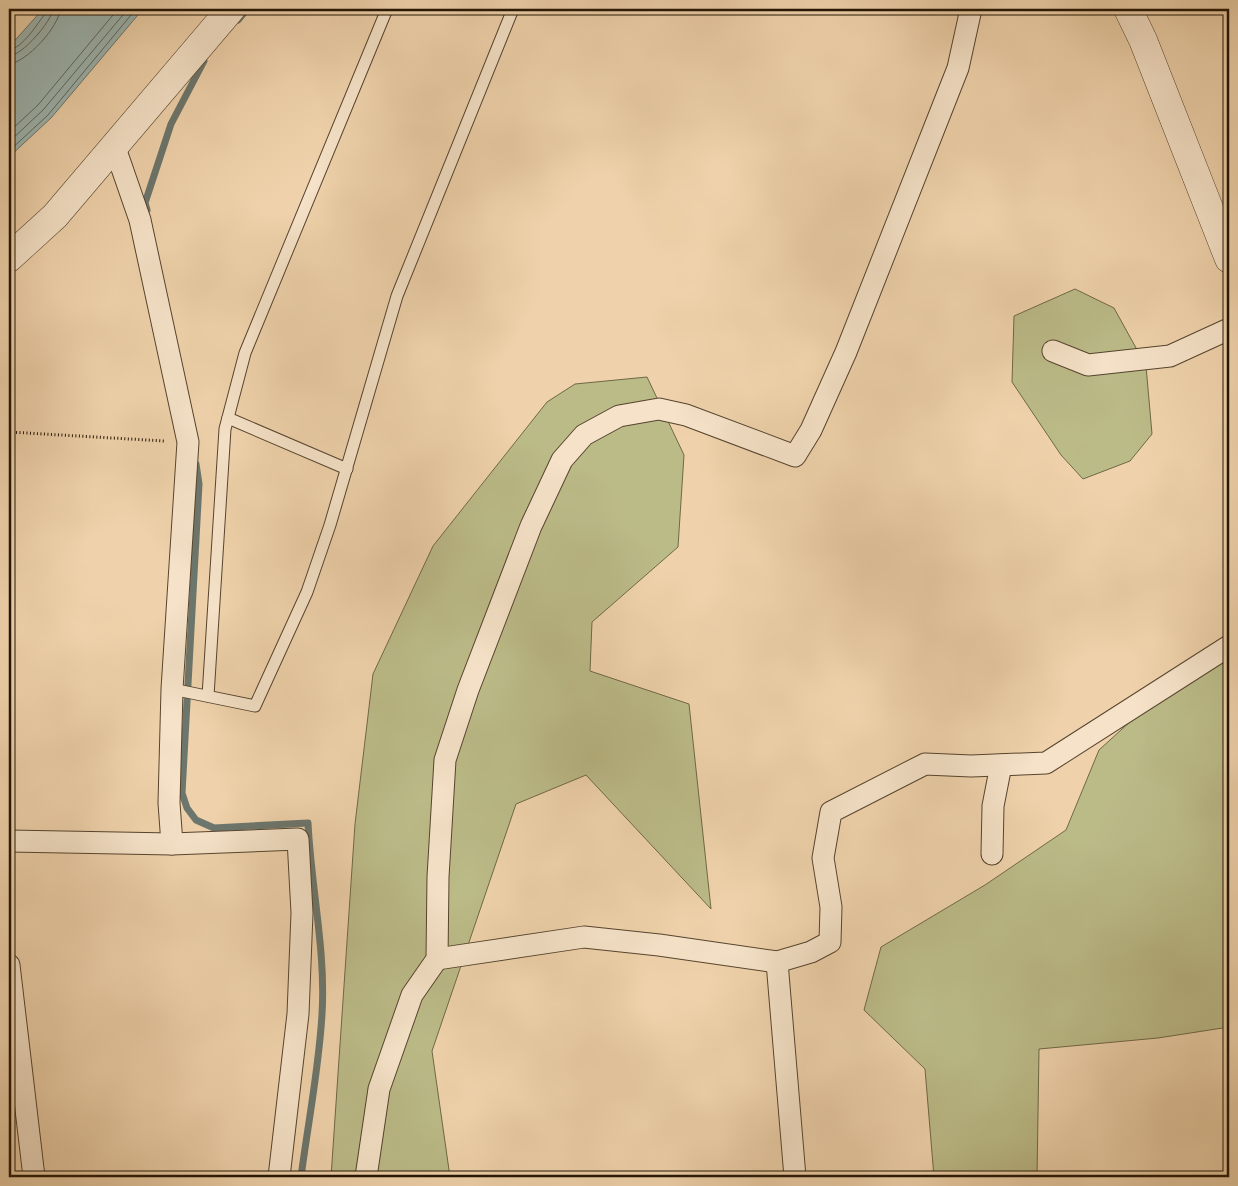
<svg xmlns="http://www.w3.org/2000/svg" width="1238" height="1186" viewBox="0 0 1238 1186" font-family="'IM FELL Double Pica',serif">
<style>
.green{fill:#bb8;stroke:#6f6846}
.water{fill:#9cb6b2;stroke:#6c766d}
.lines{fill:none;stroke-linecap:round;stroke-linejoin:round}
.shore{stroke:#60665c;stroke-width:1}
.stream{stroke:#6c766d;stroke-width:7}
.service-casing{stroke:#56442e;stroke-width:13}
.minor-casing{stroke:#56442e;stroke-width:23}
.tertiary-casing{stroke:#56442e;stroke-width:29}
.path{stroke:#231505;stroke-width:3;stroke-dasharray:1 2.5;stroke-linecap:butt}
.service{stroke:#f5e2c8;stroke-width:11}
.minor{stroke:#f5e2c8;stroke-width:21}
.tertiary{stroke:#f5e2c8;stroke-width:28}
</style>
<rect width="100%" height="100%" fill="#efd2ab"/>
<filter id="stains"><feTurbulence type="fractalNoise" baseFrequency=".004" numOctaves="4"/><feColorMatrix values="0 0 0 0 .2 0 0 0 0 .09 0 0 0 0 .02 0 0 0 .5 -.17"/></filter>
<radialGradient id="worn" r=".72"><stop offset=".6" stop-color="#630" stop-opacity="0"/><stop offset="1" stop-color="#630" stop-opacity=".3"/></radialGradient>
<g class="green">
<polygon points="1075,289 1114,308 1146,366 1152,434 1130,461 1083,479 1061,455 1012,382 1014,316"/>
<polygon points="647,377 684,455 678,547 592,622 590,671 689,704 711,909 586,775 516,804 432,1051 450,1177 331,1177 355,824 373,674 433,546 547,402 575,384"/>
<polygon points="1229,641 1229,1027 1158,1038 1039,1049 1037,1177 934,1177 925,1069 864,1010 881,947 985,885 1066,830 1099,750 1176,680"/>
</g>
<polygon class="water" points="43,9 143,9 51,118 9,157 9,47"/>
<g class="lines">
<g class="shore">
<path d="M9,50C23,48 37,24 45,14L47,9"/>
<path d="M9,56C22,56 52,21 53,9"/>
<path d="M9,64C26,63 60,26 60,9"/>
<polyline points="9,132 38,105 118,9"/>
<polyline points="9,142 43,110 128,9"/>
<polyline points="9,151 48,115 136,9"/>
</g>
<g class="stream">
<polyline points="238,20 247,9"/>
<polyline points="147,210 145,203 171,124 204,61"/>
<path d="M196,464L199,484L182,793L187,808L196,820L214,828L308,823C311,887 326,951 322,1014C319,1068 308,1123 301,1177"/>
</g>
<g class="service-casing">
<g id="service">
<polyline points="228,418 347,469"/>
<polyline points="172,689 255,706 307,592 330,525 397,296 513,9"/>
<polyline points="208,696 225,429 245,353 387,9"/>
</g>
</g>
<g class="minor-casing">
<g id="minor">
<polyline points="115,148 140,220 188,442 172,689 169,803 172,844"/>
<polyline points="1053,351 1088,365 1170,356 1229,329"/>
<polyline points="9,841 172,844 298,839 302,913 298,1014 279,1177"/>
<polyline points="992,854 993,806 1001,765"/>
<polyline points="437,959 584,937 659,945 777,962 811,952 830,942 831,907 823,858 831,812 925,764 971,766 1046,763 1229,646"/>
<polyline points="777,962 795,1177"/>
<polyline points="9,965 34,1177"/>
<polyline points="366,1177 379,1089 412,995 437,959 438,877 445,760 468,690 531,526 562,460 584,435 619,416 659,409 686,415 795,456 811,430 846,352 958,68 971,9"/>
</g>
</g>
<g class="tertiary-casing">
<g id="tertiary">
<polyline points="1128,9 1143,40 1229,259"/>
<polyline points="9,258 55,216 231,9"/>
</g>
</g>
<polyline class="path" points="9,432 164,441"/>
<use href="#service" class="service"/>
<use href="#minor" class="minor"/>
<use href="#tertiary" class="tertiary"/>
</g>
<rect width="1238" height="1186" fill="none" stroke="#efd2ab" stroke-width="30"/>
<rect x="10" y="10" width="1218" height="1166" fill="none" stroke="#231505" stroke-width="2.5"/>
<rect x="15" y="15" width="1208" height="1156" fill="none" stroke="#231505"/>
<rect width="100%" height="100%" filter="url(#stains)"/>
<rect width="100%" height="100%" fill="url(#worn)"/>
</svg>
